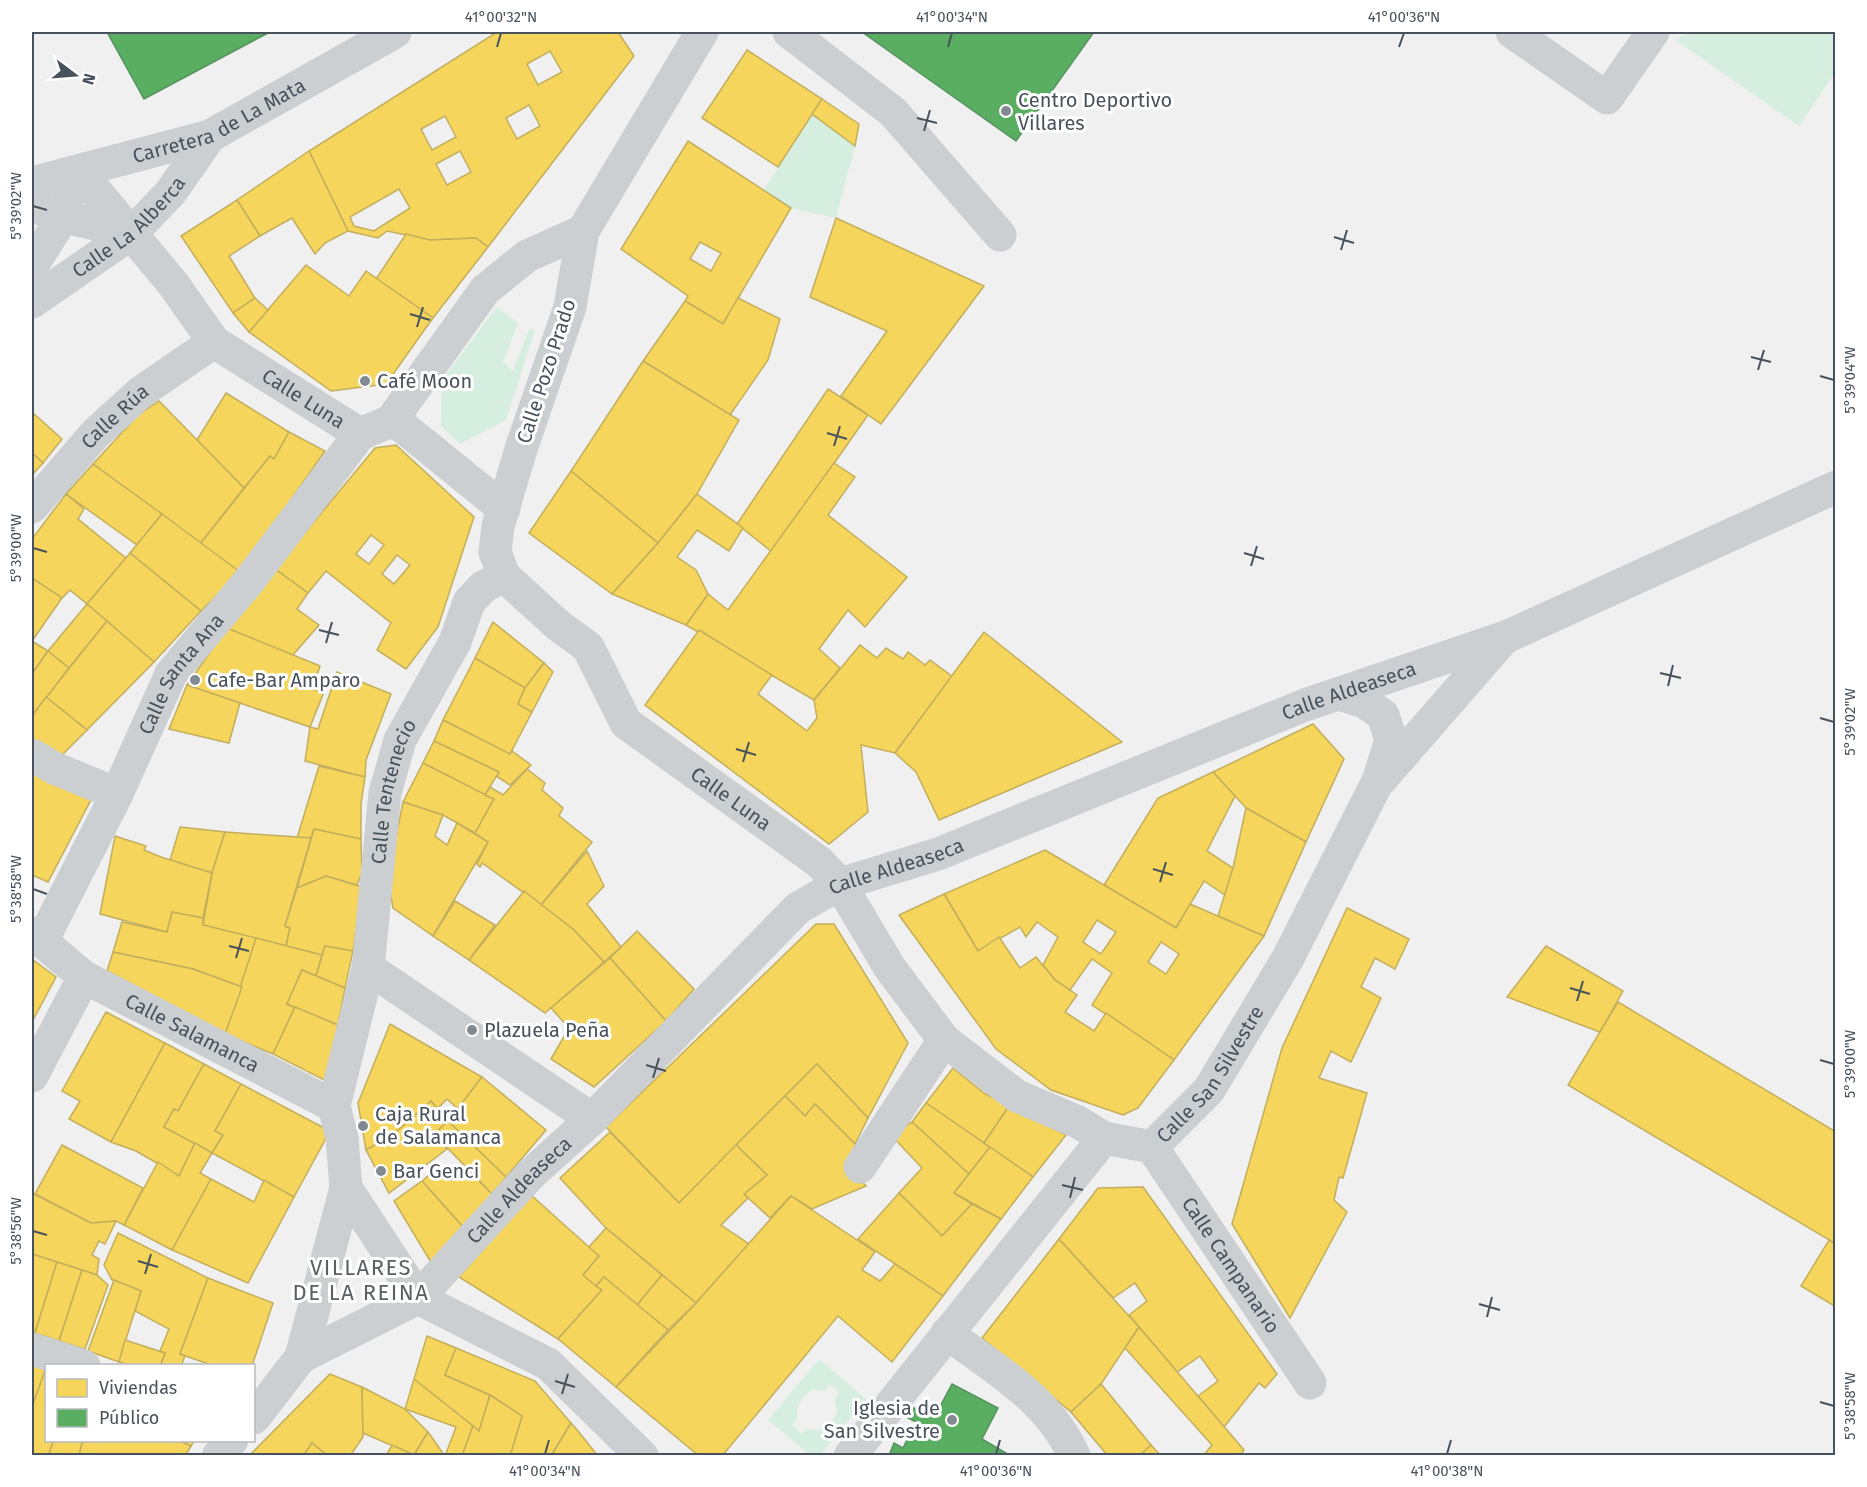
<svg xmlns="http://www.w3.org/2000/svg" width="1867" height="1487" viewBox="0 0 1867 1487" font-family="'Fira Sans',sans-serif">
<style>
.green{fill:#d6eedf;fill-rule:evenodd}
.homes{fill:#f6d55c;stroke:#c2ae5c;stroke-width:1.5;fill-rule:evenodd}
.public{fill:#5aae61;stroke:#559260;stroke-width:1.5}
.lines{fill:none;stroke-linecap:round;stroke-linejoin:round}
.pedestrian{stroke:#cccfd1;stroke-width:33}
.minor{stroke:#cccfd1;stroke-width:33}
.tertiary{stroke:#cccfd1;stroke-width:33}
.ticks{fill:none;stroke:#48525c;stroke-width:2}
.poi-dot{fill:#838990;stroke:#fff;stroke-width:2}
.labels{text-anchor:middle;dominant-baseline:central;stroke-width:6;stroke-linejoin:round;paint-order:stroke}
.poi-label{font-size:20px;fill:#48525c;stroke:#fff;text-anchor:start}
.street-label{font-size:20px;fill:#48525c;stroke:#fff}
.quarter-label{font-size:22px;letter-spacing:1.5px;fill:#5c6064;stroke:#fff}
.neatline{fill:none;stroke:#48525c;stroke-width:2}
.ticks-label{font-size:15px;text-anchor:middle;fill:#48525c}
</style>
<rect width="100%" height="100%" fill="#f1f0f0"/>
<g class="green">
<polygon points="1684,32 1835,32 1835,73 1799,126 1677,41"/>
<polygon points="812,114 855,146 836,218 791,208 764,190"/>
<polygon points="497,307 518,323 503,362 513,371 529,329 535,330 506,420 460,444 441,426 442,380"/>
<path d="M819,1359L866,1399L820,1455H810L768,1420ZM830,1384L839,1392L835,1399L837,1412L829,1426L816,1430L807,1429L802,1434L792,1425L797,1420C796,1405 801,1398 813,1389L824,1391Z"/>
</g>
<g class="homes">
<path d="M497,32H618L634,56L488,247L476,238L430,240L387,231L378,238L348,231L309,151ZM550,51L562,72L538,85L527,64ZM529,105L540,126L517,139L506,118ZM445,116L456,137L432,150L421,129ZM460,151L471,172L447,185L436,164ZM399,189L410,208L374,231L354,226L350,217Z"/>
<polygon points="747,50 822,99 778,167 702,118"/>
<polygon points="822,99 859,124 855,146 812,114"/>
<path d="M688,141L791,208L723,324L685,301L688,296L621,249ZM700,242L721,253L711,271L690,259Z"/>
<polygon points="309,151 348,231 325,243 315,254 292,218 260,236 237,200"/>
<polygon points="237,200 260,236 229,256 255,298 233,313 181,236"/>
<polygon points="836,218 984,286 881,424 841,396 887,331 810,297"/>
<polygon points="406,234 430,240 476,238 488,247 433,318 376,279"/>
<polygon points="306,265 349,296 366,271 433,318 386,384 331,391 249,332"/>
<polygon points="255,298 268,310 249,332 233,313"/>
<polygon points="738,298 780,319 768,360 730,415 643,361 685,301 723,324"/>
<polygon points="643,361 739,420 697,494 658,543 571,471"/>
<polygon points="828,389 868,415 772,552 737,524"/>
<polygon points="226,393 289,432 274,459 270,456 244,488 197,440"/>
<polygon points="159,401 244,488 200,544 93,464 138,415"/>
<polygon points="32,412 62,439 43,463 32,453"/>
<polygon points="289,432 325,451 240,572 200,544 270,456 274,459"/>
<path d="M396,445L474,517L438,627L406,669L377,650L391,623L326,571L308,593L275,569L375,448ZM371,535L384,545L369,564L356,554ZM397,555L410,565L394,584L382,574Z"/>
<polygon points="32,453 43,463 32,475"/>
<polygon points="834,463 855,477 828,515 907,577 865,627 848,610 819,649 840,668 814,700 686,625 708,594 728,610"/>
<polygon points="93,464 162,514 137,545 66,494"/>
<polygon points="571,471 658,543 612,594 529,533"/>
<polygon points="66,494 84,509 78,519 126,558 87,604 70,590 62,598 32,578 32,539"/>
<polygon points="697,494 743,528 729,551 697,530 677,557 696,570 708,594 686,625 612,594 658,543"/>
<polygon points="162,514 240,572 201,611 130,553"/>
<polygon points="130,553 201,611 154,662 87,604"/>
<polygon points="275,569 308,593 297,609 319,625 292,656 227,628"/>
<polygon points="32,578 62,598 32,641"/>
<polygon points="87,604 107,621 69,668 48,651"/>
<polygon points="107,621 154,662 87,730 46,697"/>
<polygon points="493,622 544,663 525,688 475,658"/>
<polygon points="227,628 320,666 312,689 324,692 310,727 187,685"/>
<polygon points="699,630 772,675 758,694 807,731 817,718 814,700 860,645 877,658 886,648 903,659 908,652 925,665 930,660 953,677 895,753 861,745 868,812 829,844 645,705"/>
<polygon points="984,632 1122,742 939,820 916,772 895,753"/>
<polygon points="32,641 48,651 32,674"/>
<polygon points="48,651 69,668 32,716 32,674"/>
<polygon points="475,658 525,688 518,704 532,712 510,754 443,720"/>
<polygon points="544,663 553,672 532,712 518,704 525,688"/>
<polygon points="337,672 391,694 366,760 365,777 305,761 310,727 318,729"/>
<polygon points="187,685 240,703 229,743 169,729"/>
<polygon points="46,697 87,730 60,757 32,738 32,716"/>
<polygon points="443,720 510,754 512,751 531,765 510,785 496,776 499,772 434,741"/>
<polygon points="1313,724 1344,759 1306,842 1246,808 1213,772"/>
<polygon points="434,741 499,772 485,795 423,763"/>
<polygon points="423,763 494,799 475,833 443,815 403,802"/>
<polygon points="319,766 365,777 361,804 361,839 314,829 311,838 297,838"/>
<polygon points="527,769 545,783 542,790 563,808 559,816 592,842 541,905 482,863 480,867 477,864 488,842 475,833 494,799 485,795 490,787 503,795"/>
<polygon points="1213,772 1235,796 1207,851 1233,868 1225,895 1204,881 1176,928 1104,885 1158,798"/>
<polygon points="32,773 92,798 48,882 32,875"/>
<polygon points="403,802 443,815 435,836 447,845 457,823 488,842 433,936 393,908 388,878"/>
<polygon points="1246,808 1306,842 1264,936 1218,916 1233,868"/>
<polygon points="180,827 225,832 212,873 170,860"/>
<polygon points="314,829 361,839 362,873 357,885 326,876 297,888"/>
<polygon points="225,832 311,838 285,926 290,928 286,946 203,925 212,873"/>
<polygon points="115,836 146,846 144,850 161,857 212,873 203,918 172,912 167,932 100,914"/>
<path d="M1045,850L1176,928L1190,904L1264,936L1174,1060L1092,1005L1112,973L1092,959L1070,990L1055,980L1043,965L1058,937L1037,922L1026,937L1020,927L978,951L944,894ZM1097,920L1116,932L1101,954L1083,942ZM1161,942L1179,954L1166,974L1148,962Z"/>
<polygon points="587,851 604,886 587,904 621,947 604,962 574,930 541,905"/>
<polygon points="326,876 362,887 353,951 325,946 322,955 286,946 290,928 285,926 297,888"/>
<polygon points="524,891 574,930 604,962 545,1013 469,960"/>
<polygon points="944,894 978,951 999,937 1020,968 1036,957 1055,980 1077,995 1065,1012 1094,1031 1106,1013 1174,1060 1138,1108 1123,1115 1051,1090 996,1049 899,915"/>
<polygon points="455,901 495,925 469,960 433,936"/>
<polygon points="1347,908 1409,939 1395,969 1375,958 1361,987 1381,998 1351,1062 1331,1051 1319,1078 1367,1093 1343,1178 1339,1177 1334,1200 1347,1212 1290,1318 1232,1224 1282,1048"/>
<polygon points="172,912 203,918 203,925 256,938 242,987 193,969 113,952 122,922 167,932"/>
<polygon points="816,924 834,924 908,1043 868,1118 817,1064 679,1203 606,1127"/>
<polygon points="637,931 694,989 666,1021 610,958"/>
<polygon points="256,938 322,955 316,976 302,970 287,1004 295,1007 273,1054 225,1034"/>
<polygon points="325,946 353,951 345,988 316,976"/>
<polygon points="1546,946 1623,991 1600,1032 1507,997"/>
<polygon points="113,952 193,969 242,987 225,1034 107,971"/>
<polygon points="610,958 666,1021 594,1087 551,1059 569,1028 551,1008"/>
<polygon points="32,959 56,977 32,1022"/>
<polygon points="302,970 345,988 338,1025 287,1004"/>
<polygon points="1618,1002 1836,1132 1836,1244 1568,1085"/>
<polygon points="295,1007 338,1025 326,1081 273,1054"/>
<polygon points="106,1012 165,1043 111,1142 69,1119 80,1101 62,1091"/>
<polygon points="390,1024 482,1077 458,1109 447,1099 437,1109 431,1101 394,1134 366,1150 358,1103"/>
<polygon points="165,1043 204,1064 178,1111 174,1109 164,1127 195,1143 179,1176 136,1151 111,1142"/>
<polygon points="204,1064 241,1084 215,1131 223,1135 212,1153 164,1127 174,1109 178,1111"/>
<polygon points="817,1064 868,1118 855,1144 815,1104 805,1116 785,1096"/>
<polygon points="953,1068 984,1093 1009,1106 984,1143 926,1103"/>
<polygon points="482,1077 546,1130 506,1177 448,1121"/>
<polygon points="241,1084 330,1131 294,1197 212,1153 223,1135 215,1131"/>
<polygon points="785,1096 805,1116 815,1104 855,1144 849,1167 866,1186 812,1209 791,1196 770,1218 744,1194 767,1175 736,1145"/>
<polygon points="431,1101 448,1121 434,1134 447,1149 389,1193 366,1150 394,1134"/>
<polygon points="926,1103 990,1147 969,1174 912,1122"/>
<polygon points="1009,1106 1066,1135 1033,1177 984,1143"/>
<polygon points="448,1121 506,1177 492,1194 434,1134"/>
<polygon points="912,1122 969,1174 954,1193 972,1204 942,1236 899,1193 922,1168 891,1135"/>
<polygon points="610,1132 679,1203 736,1145 767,1175 744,1194 748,1198 721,1225 749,1244 696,1303 606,1228 560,1178"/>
<polygon points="195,1143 212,1153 200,1173 211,1179 172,1250 124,1225 158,1162 179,1176"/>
<polygon points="62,1145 143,1188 124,1225 116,1221 91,1223 35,1194"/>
<polygon points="990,1147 1033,1177 1001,1219 954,1193"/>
<polygon points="439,1167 452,1180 465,1167 492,1194 463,1227 422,1181"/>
<polygon points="211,1179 254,1202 264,1180 294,1197 248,1283 172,1250"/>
<polygon points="422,1181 463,1227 432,1264 394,1201"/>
<polygon points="1143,1187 1277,1374 1265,1388 1259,1383 1224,1427 1198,1396 1218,1381 1200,1356 1177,1372 1129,1315 1147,1301 1135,1283 1113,1298 1059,1239 1098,1188"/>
<polygon points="32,1193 91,1223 116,1221 105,1244 99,1241 92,1255 99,1259 97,1275 32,1254"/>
<polygon points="899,1193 942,1236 972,1204 1001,1219 943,1296 858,1239"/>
<polygon points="531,1195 599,1256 583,1275 602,1290 558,1339 459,1277"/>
<polygon points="791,1196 875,1252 862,1270 880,1281 895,1264 943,1296 892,1362 838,1316 722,1456 699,1456 616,1387 696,1303"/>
<polygon points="606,1228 662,1275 637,1305 604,1277 596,1286 583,1275 599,1256 589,1247"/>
<polygon points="118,1233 208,1278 180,1354 185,1356 181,1366 160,1366 165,1353 160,1351 169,1329 135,1311 141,1291 112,1280 104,1265"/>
<polygon points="1059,1239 1139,1327 1101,1384 1071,1412 982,1338"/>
<polygon points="1829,1240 1836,1244 1836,1307 1801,1286"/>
<polygon points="32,1254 57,1262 35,1333 32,1331"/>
<polygon points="57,1262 82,1270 59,1341 35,1333"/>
<polygon points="82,1270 97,1275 108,1285 85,1349 59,1341"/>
<polygon points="662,1275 696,1303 668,1330 637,1305"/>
<polygon points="604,1277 668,1330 616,1387 558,1339 602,1290 596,1286"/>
<polygon points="208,1278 273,1303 252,1366 214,1366 180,1354"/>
<polygon points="114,1280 141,1291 119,1362 88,1351"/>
<polygon points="1139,1327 1244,1450 1239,1456 1203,1456 1212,1445 1125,1348"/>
<polygon points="427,1336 456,1348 445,1375 490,1395 479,1431 414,1379"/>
<polygon points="125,1340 165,1353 160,1366 133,1366 119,1362"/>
<polygon points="456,1348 535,1381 571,1423 551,1456 510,1456 522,1416 490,1395 445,1375"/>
<polygon points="32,1363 46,1368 32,1407"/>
<polygon points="46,1368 46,1440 54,1440 48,1456 32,1456 32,1407"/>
<polygon points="330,1374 362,1387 363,1437 350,1456 328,1456 312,1443 303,1456 249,1456"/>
<polygon points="414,1379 473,1426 462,1456 445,1456 456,1427 405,1409"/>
<polygon points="1101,1384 1151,1445 1139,1456 1108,1456 1071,1412"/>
<polygon points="362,1387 405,1409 428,1432 414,1455 363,1433"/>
<polygon points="490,1395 522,1416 510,1456 462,1456 473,1426 479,1431"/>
<polygon points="571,1423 578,1431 598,1456 551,1456"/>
<polygon points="428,1432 445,1456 386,1456 392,1445 414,1455"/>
<polygon points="54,1440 89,1440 82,1443 79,1456 48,1456"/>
<polygon points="89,1440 178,1440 191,1446 185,1456 79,1456 82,1443"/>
<polygon points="178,1440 195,1440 191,1446"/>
<polygon points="312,1443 328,1456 303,1456"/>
<polygon points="1151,1445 1161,1456 1139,1456"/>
</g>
<g class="public">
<polygon points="107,32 270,32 144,99"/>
<polygon points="862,32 1094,32 1016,141"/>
<polygon points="952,1384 998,1408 982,1439 1011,1456 895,1456 890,1453 894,1443 903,1448 916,1422 908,1418 913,1408 936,1414"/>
</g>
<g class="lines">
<g class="pedestrian">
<polyline points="1512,32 1607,98 1653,32"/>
<polyline points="391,421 485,290 527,256 583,231"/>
</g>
<g class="minor">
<path id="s1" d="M702,32L583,231L570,307L522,446L498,526L495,552L504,576L559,626L588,647L626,723L819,862L840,884L890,968L944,1040L1017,1096L1078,1122L1104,1138L1152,1147"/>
<polyline points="789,32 893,112 1000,235"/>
<path id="s2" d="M79,171L174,285L214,342L360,434L391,421L403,427L504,509"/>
<path id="s3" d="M32,183L210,136L395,32"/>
<polyline points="32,206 61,216 132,233"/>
<polyline points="32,266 59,223 79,171"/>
<path id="s4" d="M32,302L132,233L171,192L210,136"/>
<path id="s5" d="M32,507L95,434L141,392L214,342"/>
<polyline points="1340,694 1364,702 1383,715 1391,740 1379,778"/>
<polyline points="32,755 54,768 117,794"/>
<path id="s6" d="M32,933L84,977L334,1106L342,1138L346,1188L301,1357L254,1418"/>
<path id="s7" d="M42,941L117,794L171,674L249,581L360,434"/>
<polyline points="368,968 592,1119"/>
<polyline points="32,1076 84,977"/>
<path id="s8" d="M334,1106L368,968L385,793L400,740L455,642L469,602L483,587L504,576"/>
<path id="s9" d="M1152,1147L1209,1090L1288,958L1376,785L1505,637"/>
<path id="s10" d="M1152,1147L1310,1383"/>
<polyline points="860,1167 944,1040"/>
<polyline points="346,1188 418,1298 548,1364 642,1456"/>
<path d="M947,1333C994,1369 1050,1399 1074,1456"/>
<polyline points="32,1349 84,1366"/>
<path id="s11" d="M301,1357L418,1298L531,1174L592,1119L798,908L840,884L938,854L1305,705L1506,637"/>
<polyline points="218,1456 232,1440"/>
<polyline points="850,1456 1104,1138"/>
</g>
<polyline class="tertiary" points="1506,637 1836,487"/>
</g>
<path class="ticks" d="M497,47L501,33M948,47L952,33M1399,47L1404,33M917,118L937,123M924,131L930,110M33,206L47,210M1334,237L1354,243M1341,250L1347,230M410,314L430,320M417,327L423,307M1751,357L1771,362M1758,370L1764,350M1820,376L1834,380M827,433L847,439M834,446L840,426M33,548L47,552M1244,553L1264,559M1251,566L1257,546M319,630L339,635M326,643L332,622M1660,673L1681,678M1668,686L1673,665M1820,718L1834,722M736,749L756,755M743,762L749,742M1153,869L1173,875M1160,882L1166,862M33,889L47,894M229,946L249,951M236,958L242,938M1570,988L1590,994M1577,1001L1583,981M1820,1060L1834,1064M646,1065L666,1071M653,1078L659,1058M1062,1185L1083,1190M1070,1198L1075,1177M33,1231L47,1235M138,1261L158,1267M145,1274L151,1254M1479,1304L1500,1310M1487,1317L1492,1297M555,1381L575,1387M562,1394L568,1374M1820,1402L1834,1406M545,1454L549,1440M996,1454L1000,1440M1447,1454L1451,1440"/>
<g class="poi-dot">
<circle cx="1006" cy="111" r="6"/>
<circle cx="365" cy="381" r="6"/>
<circle cx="195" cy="680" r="6"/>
<circle cx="472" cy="1030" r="6"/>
<circle cx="363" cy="1126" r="6"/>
<circle cx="381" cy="1171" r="6"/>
<circle cx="952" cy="1420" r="6"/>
</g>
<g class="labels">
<g class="poi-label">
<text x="1018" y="100">Centro Deportivo<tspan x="1018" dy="23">Villares</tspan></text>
<text x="377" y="381">Café Moon</text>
<text x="207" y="680">Cafe-Bar Amparo</text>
<text x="484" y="1030">Plazuela Peña</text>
<text x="375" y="1114">Caja Rural<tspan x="375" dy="23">de Salamanca</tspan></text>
<text x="393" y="1171">Bar Genci</text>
<text x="940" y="1408" text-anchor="end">Iglesia de<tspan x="940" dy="23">San Silvestre</tspan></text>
</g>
<g class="street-label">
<text stroke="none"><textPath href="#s3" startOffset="198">Carretera de La Mata</textPath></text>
<text stroke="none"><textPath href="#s4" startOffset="123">Calle La Alberca</textPath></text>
<text transform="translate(546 371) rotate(-72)">Calle Pozo Prado</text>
<text stroke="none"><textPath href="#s2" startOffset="324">Calle Luna</textPath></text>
<text stroke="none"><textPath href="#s5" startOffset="123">Calle Rúa</textPath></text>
<text stroke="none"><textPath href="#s7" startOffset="302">Calle Santa Ana</textPath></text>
<text stroke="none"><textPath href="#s11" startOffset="1269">Calle Aldeaseca</textPath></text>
<text stroke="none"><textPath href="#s8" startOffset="321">Calle Tentenecio</textPath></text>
<text stroke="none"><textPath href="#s1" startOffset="916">Calle Luna</textPath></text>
<text stroke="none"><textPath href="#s11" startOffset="783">Calle Aldeaseca</textPath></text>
<text stroke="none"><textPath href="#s6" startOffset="190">Calle Salamanca</textPath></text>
<text stroke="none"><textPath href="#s9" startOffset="94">Calle San Silvestre</textPath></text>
<text stroke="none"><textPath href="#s11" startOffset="279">Calle Aldeaseca</textPath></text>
<text stroke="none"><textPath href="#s10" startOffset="142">Calle Campanario</textPath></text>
</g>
<g class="quarter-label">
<text x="361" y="1267">VILLARES<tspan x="361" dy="25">DE LA REINA</tspan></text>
</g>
</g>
<rect width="1867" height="1487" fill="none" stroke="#ffffff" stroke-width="66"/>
<rect x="45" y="1364" width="210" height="78" fill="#ffffff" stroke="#b6babe" stroke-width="1.5"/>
<rect x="57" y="1379" width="30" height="18" fill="#f6d55c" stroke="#b6babe" stroke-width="1.5"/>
<text x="99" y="1394" font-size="18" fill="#48525c">Viviendas</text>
<rect x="57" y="1409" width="30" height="18" fill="#5aae61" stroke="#b6babe" stroke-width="1.5"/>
<text x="99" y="1424" font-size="18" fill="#48525c">Público</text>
<g transform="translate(75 75) rotate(106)" stroke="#ffffff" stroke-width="4.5" paint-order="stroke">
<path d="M0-4.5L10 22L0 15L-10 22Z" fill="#48525c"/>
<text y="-9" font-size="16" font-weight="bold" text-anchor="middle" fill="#48525c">N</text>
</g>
<rect x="33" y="33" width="1801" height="1421" class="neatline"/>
<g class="ticks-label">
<text x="501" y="22">41°00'32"N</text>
<text x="952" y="22">41°00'34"N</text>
<text x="1404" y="22">41°00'36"N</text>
<text transform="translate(16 206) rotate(-90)" y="5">5°39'02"W</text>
<text transform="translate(1850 380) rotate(-90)" y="5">5°39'04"W</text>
<text transform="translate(16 548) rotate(-90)" y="5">5°39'00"W</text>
<text transform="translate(1850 722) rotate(-90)" y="5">5°39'02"W</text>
<text transform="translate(16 889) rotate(-90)" y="5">5°38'58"W</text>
<text transform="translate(1850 1064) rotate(-90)" y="5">5°39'00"W</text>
<text transform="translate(16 1231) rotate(-90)" y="5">5°38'56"W</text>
<text transform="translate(1850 1406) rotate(-90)" y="5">5°38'58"W</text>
<text x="545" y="1476">41°00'34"N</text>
<text x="996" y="1476">41°00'36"N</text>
<text x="1447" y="1476">41°00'38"N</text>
</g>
</svg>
